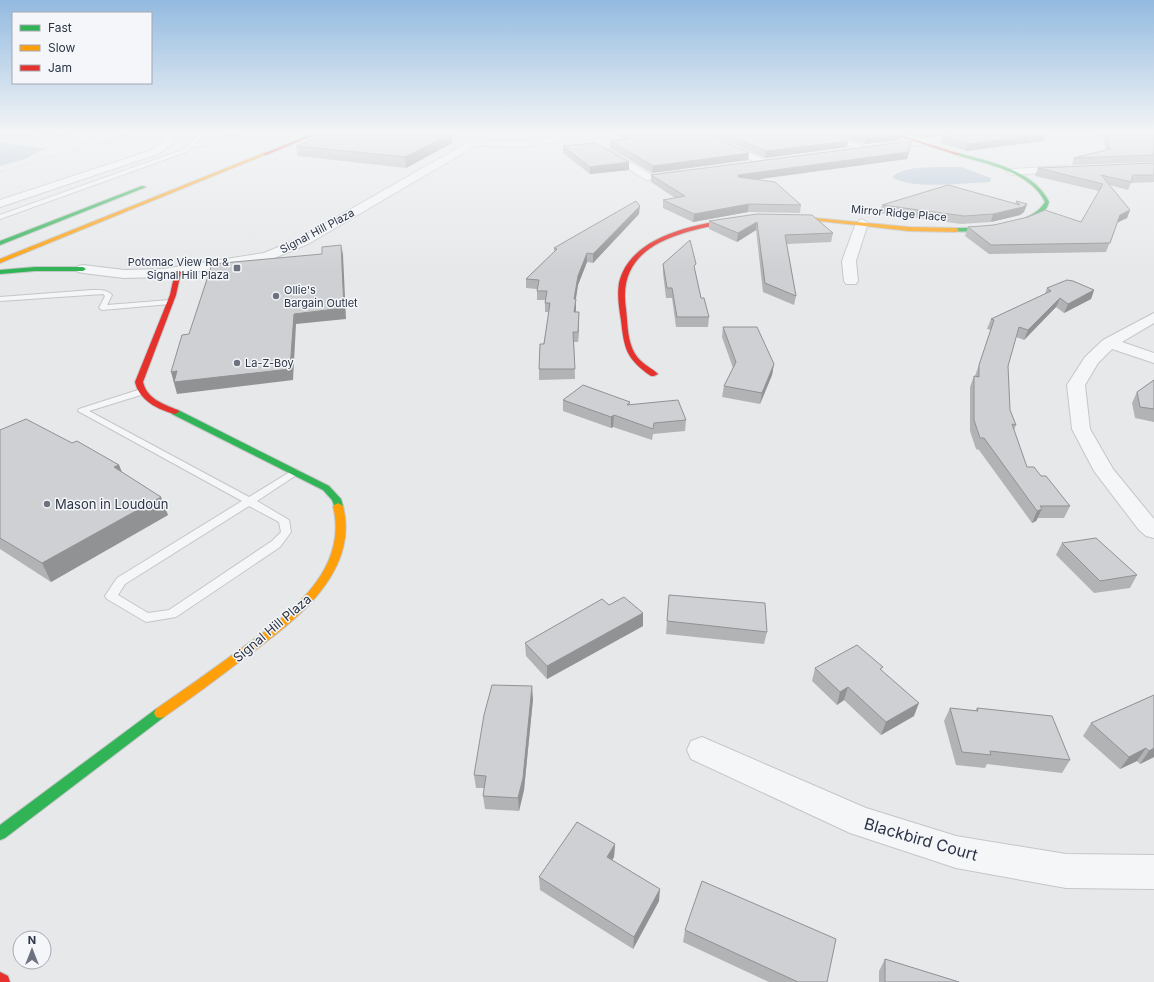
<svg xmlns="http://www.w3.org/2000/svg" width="1154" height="982" viewBox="0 0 1154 982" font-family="Inter,sans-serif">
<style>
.water{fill:#b4c4d5}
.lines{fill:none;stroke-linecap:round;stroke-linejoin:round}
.lane-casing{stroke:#c4c6c8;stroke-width:2}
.street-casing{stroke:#c4c6c8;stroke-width:2}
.fast-casing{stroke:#c4c6c8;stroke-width:2}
.slow-casing{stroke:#c4c6c8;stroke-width:2}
.jam-casing{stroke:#c4c6c8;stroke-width:2}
.path{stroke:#c5c6ca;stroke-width:1;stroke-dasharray:1.5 1.5;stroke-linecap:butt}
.lane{fill:#f5f6f7;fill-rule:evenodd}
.street{fill:#f5f6f7;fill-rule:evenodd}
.fast{fill:#30b455;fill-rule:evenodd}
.slow{fill:#ff9f0a;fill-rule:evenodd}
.jam{fill:#e5322d;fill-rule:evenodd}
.wall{fill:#b1b3b5}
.shaded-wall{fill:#909294}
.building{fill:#ced0d3;stroke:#909294}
.poi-dot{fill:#6c737f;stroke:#f4f6f9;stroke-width:1.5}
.labels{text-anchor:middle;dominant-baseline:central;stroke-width:3;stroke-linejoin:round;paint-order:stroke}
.far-street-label{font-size:11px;fill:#2b3445;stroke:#f4f6f9}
.far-poi-label{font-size:11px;fill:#2b3445;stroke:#f4f6f9;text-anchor:start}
.poi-label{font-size:13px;fill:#2b3445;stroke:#f4f6f9;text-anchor:start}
.street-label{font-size:13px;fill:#2b3445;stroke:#f4f6f9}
.near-street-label{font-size:16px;fill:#2b3445;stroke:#f4f6f9}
</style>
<rect width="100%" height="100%" fill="#e6e8ea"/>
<g class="water">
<polygon points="0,142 48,149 38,151 28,158 0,166"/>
<path d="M941,167H961L991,178L990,182C966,183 911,190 892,177C906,166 923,168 941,167Z"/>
</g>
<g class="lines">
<g class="lane-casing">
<g id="lane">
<polygon points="196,133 200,133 201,137 194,144 209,142 235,133 240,133 212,144 191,147 186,152 0,219 0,215 182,150 197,137"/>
<path d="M92,290C100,290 106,289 112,295L107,305L170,300L173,302L170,304L102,310L99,308L105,296L103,294L0,301V297Z"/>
<path d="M141,389L144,390V394L89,411L249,497L293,470L296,469L301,472L257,501L289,520L291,532L280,547L176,617L146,622L107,599L105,596L117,578L242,501L78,411L79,409ZM249,506L279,522L281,532L272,541L169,610L148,613L118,595L125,584Z"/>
</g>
</g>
<g class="street-casing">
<g id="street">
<polygon points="163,133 171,133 175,140 173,144 158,154 0,207 0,200 152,150 166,140"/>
<polygon points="552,133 560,133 555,142 522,147 477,145 308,244 272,259 163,277 124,278 83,273 78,272 76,269 78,266 83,265 124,270 163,269 264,253 300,238 472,140 522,141 549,138"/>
<polygon points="815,133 826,133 870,149 868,151 862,151"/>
<polygon points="956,133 964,133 965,136 955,140 882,150 877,147 882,144"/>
<polygon points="723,140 767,161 769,163 767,165 761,165 720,145 720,141"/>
<polygon points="604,147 652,175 679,171 684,174 679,177 646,180 601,152 601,148"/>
<polygon points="1066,166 1069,167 1071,169 1069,171 1012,175 1007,172 1012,169"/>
<polygon points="862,219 868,223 856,261 858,281 856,284 846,284 844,281 842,261 856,223"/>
<polygon points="1154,313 1154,323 1122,342 1154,353 1154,363 1112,349 1098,363 1085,385 1090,429 1113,469 1154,519 1154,538 1146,536 1139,530 1094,471 1072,429 1067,385 1085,357 1103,340"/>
<polygon points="702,737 866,808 956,836 1066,854 1154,855 1154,889 1066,888 956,868 850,833 691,759 687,750 691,741"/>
</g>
</g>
<g class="fast-casing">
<g id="fast">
<path d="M958,153C990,162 1034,170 1049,202C1048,205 1047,208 1045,210C1032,225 973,234 954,231L953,230L956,228C981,228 1031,226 1045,202C1030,171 986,164 957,155Z"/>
<polygon points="142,186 146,187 0,245 0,241"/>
<polygon points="35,267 83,267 86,269 83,271 35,271 0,274 0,270"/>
<polygon points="172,410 178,410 329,486 341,499 343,506 341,508 335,508 332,500 323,490 172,414 171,412"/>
<polygon points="160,708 164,709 166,713 164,717 5,838 0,840 0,825 156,709"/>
</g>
</g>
<g class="slow-casing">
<g id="slow">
<polygon points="264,153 267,154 0,263 0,259"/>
<polygon points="783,215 909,227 956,228 959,230 956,232 909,231 785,217 783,217"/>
<path d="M338,503L343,506C360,575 291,624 243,659C217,679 191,698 164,717L160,718L156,717L154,713L156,709C182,691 209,672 235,653C283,619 350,574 333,506Z"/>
</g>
</g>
<g class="jam-casing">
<g id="jam">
<polygon points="315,133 319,133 266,155 263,154"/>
<polygon points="889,133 893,133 960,154 957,155"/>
<path d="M738,218L740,219V220C690,231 615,239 626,309C628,327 627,348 641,361C646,366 653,369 658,374L654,376H651C626,359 624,348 621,320C619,308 617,296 619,283C630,235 697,224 738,218Z"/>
<path d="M178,270L181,272L176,295L143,382C147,399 163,404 178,410L179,412L175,414C158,410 139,400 135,382L170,295L175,272Z"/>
<polygon points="0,972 8,976 10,982 0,982"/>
</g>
</g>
<g class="path">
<polyline points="0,133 15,135"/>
<polyline points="20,135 27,133"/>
<polyline points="0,136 17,135 93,144"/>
<polyline points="60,141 77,149"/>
<polyline points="98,143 131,133"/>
<polyline points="0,172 95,144 132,141"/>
</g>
<use href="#lane" class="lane"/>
<use href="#street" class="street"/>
<use href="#fast" class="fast"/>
<use href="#slow" class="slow"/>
<use href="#jam" class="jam"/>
</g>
<g class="wall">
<polygon points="34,133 74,133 63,136"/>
<polygon points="452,133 452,143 406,168 298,156 296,146"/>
<polygon points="649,133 828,133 848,141 847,147 765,158 716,136 713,137 748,160 652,173 610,148 610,141 622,140 622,136"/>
<polygon points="829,133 898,133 899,140 865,144"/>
<polygon points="903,133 956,133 920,137"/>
<polygon points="1102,133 1154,133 1154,162 1072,165 1074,158 1106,150"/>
<polygon points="964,134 1045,134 1043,141 966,151 941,143 943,137"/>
<polygon points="912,141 907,159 757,179 801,205 800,213 748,212 693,222 663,208 663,200 675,198 651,182 651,175"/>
<polygon points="563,146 629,162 629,170 590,174 563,153"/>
<polygon points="1154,163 1154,182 1131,183 1128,190 1110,185 1130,210 1127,218 1117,223 1106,252 989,254 965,236 968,227 1081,222 1099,191 1035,176 1038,168"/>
<polygon points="1016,201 1027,204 1024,212 1020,215 991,222 961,224 880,213 882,205 1015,204"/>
<polygon points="639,214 593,263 587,262 578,285 576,299 576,312 579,312 579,322 578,342 574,342 575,379 539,380 539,369 549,312 545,312 545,300 537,300 537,289 526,288 526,279 554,252 554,248"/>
<polygon points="757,214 833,233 831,242 787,244 796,296 794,305 763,292 756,230 737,242 709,229 709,221"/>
<polygon points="663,264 695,271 701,298 709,317 708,327 676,327 672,298 666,298 663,273"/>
<polygon points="1047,288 1094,290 1091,299 1064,313 1056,307 1024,340 1016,337 1008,366 1010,410 1016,425 1014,430 1027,467 1041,476 1070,506 1064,518 1038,518 1036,521 1032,523 979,450 976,449 970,431 970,387 974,376 975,376 991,330 987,329 991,319 1045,294"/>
<polygon points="723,327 774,364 772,375 760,404 722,397 724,386 733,368 722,337"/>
<polygon points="1154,380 1154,422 1135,418 1132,403 1137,392"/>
<polygon points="563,400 630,402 630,405 686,420 685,431 653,434 652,440 613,427 611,428 563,411"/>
<polygon points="0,430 72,443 119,465 121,471 168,515 51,582 0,549"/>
<polygon points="1062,543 1137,575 1130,588 1094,593 1056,555"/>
<polygon points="669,595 767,632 764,644 666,634"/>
<polygon points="609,605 643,613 643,626 547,679 526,656 525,643"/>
<polygon points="815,668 882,671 914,716 881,735 844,700 837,705 812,681"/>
<polygon points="1154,695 1154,757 1140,764 1137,761 1120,769 1083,736 1091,723"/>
<polygon points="533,699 524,790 519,811 485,809 483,796 484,788 476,788 474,775"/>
<polygon points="950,708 975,711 977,708 1070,760 1062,773 987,764 985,768 956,765 944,721"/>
<polygon points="615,844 614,857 612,860 659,901 633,949 540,890 539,877"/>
<polygon points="685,930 827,982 769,982 683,942"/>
<polygon points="885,959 959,982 879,982 879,971"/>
</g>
<g class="shaded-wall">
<polygon points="62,133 74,133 63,136"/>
<polygon points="452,133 452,143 406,168 405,157"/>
<polygon points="712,133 716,133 716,136 712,137"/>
<polygon points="901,133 899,140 865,144 867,138"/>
<polygon points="921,133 956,133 920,137"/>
<polygon points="1045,134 1043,141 966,151 968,144"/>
<polygon points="848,141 847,147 765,158 766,151"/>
<polygon points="912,141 907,159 738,182 738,175"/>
<polygon points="749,153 748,160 652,173 653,166"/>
<polygon points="629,162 629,170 590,174 590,167"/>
<polygon points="749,204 748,212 693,222 694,214"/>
<polygon points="1027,204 1024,212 1020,215 991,222 993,214"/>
<polygon points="640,206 639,214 593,263 593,254"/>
<polygon points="1130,210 1127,218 1116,223 1120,215"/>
<polygon points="757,222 756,230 737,242 738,233"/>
<polygon points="341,245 343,254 346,319 296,324 293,380 177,394 171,372"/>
<polygon points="587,253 587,262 578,285 574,309 574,299 578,276"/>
<polygon points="1094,290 1091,299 1064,313 1068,304"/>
<polygon points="1060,298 1056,307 1024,340 1028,330"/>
<polygon points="576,299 576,309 574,322 574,312"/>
<polygon points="579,312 579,322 578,342 578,332"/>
<polygon points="774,364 772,375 760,404 762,393"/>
<polygon points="614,415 613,427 611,428 611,417"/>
<polygon points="119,465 126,482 114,467"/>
<polygon points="161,497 168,515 51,582 42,563"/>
<polygon points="1042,509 1036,521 1032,523 1037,511"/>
<polygon points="643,613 643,626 547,679 547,666"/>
<polygon points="532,686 533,699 524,790 519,811 518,798"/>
<polygon points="848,687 844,700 837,705 840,692"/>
<polygon points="919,703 914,716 881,735 886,722"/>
<polygon points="1146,748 1137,761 1120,769 1129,757"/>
<polygon points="1154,748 1154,757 1140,764 1149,751"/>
<polygon points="615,844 614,857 607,869 607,857"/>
<polygon points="660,889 659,901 633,949 634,937"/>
</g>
<g class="building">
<polygon points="329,133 452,133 405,157 296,146"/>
<polygon points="649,133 713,133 713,137 749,153 653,166 610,141 628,139 622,136"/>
<polygon points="724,133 828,133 848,141 766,151"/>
<polygon points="850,133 901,133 867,138"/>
<polygon points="965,133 1039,133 1045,134 968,144 943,137 964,134"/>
<polygon points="1106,133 1154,133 1154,155 1074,158 1110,149"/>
<polygon points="912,141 908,152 738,175 738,177 775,182 801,205 749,204 694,214 663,200 685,196 651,175"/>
<polygon points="596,143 629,162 590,167 563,146"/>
<polygon points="1154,163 1154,175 1133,175 1131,182 1101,175 1130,210 1120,215 1110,243 991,245 968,227 994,225 1028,217 1045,210 1081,222 1103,184 1038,168"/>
<polygon points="948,185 1020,205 1016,201 1027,204 1023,207 993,214 964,216 882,205"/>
<polygon points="636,201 640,206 593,254 587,253 578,276 574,299 576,299 574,312 579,312 578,332 573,332 575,369 539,369 540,344 544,344 550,303 545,303 547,291 537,291 539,280 526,279 557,249 554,248"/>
<polygon points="757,214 812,215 833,233 785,235 796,296 765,283 757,222 738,233 709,221"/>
<polygon points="690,240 696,264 694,266 701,298 704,298 709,317 677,317 672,288 667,288 663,264"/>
<polygon points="341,245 344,308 294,314 290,369 174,382 177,371 171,372 182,335 189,334 212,264 322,254 322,247"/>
<polygon points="1067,280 1073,281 1094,290 1068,304 1060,298 1028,330 1019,327 1008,366 1010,410 1016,425 1012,424 1027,467 1034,467 1041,476 1046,476 1070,506 1040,506 1042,509 1037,511 984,438 980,438 974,420 974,376 979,377 979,365 994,320 991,319 1051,291 1047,288"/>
<polygon points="723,327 757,327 774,364 762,393 724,386 736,362"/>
<polygon points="1154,380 1154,409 1140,407 1137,392"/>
<polygon points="583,385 630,402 627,405 678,400 686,420 654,423 653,429 614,415 611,417 563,400"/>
<polygon points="26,419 72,443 77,441 119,465 114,467 161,497 42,563 0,538 0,430"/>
<polygon points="1096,538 1137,575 1100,581 1062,543"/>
<polygon points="669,595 765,603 767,632 667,621"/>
<polygon points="624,597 643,613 547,666 525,643 602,599 609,605"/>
<polygon points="857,645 883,667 880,669 919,703 886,722 848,687 840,692 815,668"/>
<polygon points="492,685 532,686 523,778 518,798 483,796 486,776 474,775 484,715"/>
<polygon points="1154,695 1154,748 1149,751 1146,748 1129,757 1091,723"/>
<polygon points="950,708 978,711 977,708 1052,716 1070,760 990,751 991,755 962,752"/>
<polygon points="577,822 615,844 607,857 660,889 634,937 539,877"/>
<polygon points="702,881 836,939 827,982 798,982 685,930"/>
<polygon points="885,959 959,982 885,982"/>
</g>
<linearGradient id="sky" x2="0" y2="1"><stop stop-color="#93bae0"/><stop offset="0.49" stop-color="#f4f5f6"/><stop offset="1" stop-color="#f4f5f6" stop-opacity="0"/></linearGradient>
<rect width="1154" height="270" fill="url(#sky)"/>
<g class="poi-dot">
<rect x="233" y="264" width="8" height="8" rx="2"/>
<circle cx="276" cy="296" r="4"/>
<circle cx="237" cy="363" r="4"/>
<circle cx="47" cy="504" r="4"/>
</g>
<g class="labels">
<g class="far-street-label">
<text transform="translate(899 213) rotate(5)">Mirror Ridge Place</text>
<text transform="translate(317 231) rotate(-28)">Signal Hill Plaza</text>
</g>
<g class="far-poi-label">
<text x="229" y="262" text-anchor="end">Potomac View Rd &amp;<tspan x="229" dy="13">Signal Hill Plaza</tspan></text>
<text x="284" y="290">Ollie's<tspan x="284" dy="13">Bargain Outlet</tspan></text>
<text x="245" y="363">La-Z-Boy</text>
</g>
<g class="poi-label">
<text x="55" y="504">Mason in Loudoun</text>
</g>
<g class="street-label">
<text transform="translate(272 628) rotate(-40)">Signal Hill Plaza</text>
</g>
<g class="near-street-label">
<text transform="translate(921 839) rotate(16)">Blackbird Court</text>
</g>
</g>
<rect x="12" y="12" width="140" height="72" fill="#f4f6f9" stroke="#a4a8b1"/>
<rect x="20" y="25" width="20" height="6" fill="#30b455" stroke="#a4a8b1"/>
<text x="48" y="32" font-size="12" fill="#2b3445">Fast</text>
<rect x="20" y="45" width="20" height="6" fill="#ff9f0a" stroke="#a4a8b1"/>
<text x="48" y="52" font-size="12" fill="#2b3445">Slow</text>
<rect x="20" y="65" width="20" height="6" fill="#e5322d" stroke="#a4a8b1"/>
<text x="48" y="72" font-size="12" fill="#2b3445">Jam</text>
<g transform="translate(32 950)"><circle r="19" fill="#f4f6f9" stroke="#a4a8b1"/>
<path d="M0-3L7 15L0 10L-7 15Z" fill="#6c737f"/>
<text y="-6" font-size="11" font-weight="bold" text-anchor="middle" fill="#2b3445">N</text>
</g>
</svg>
